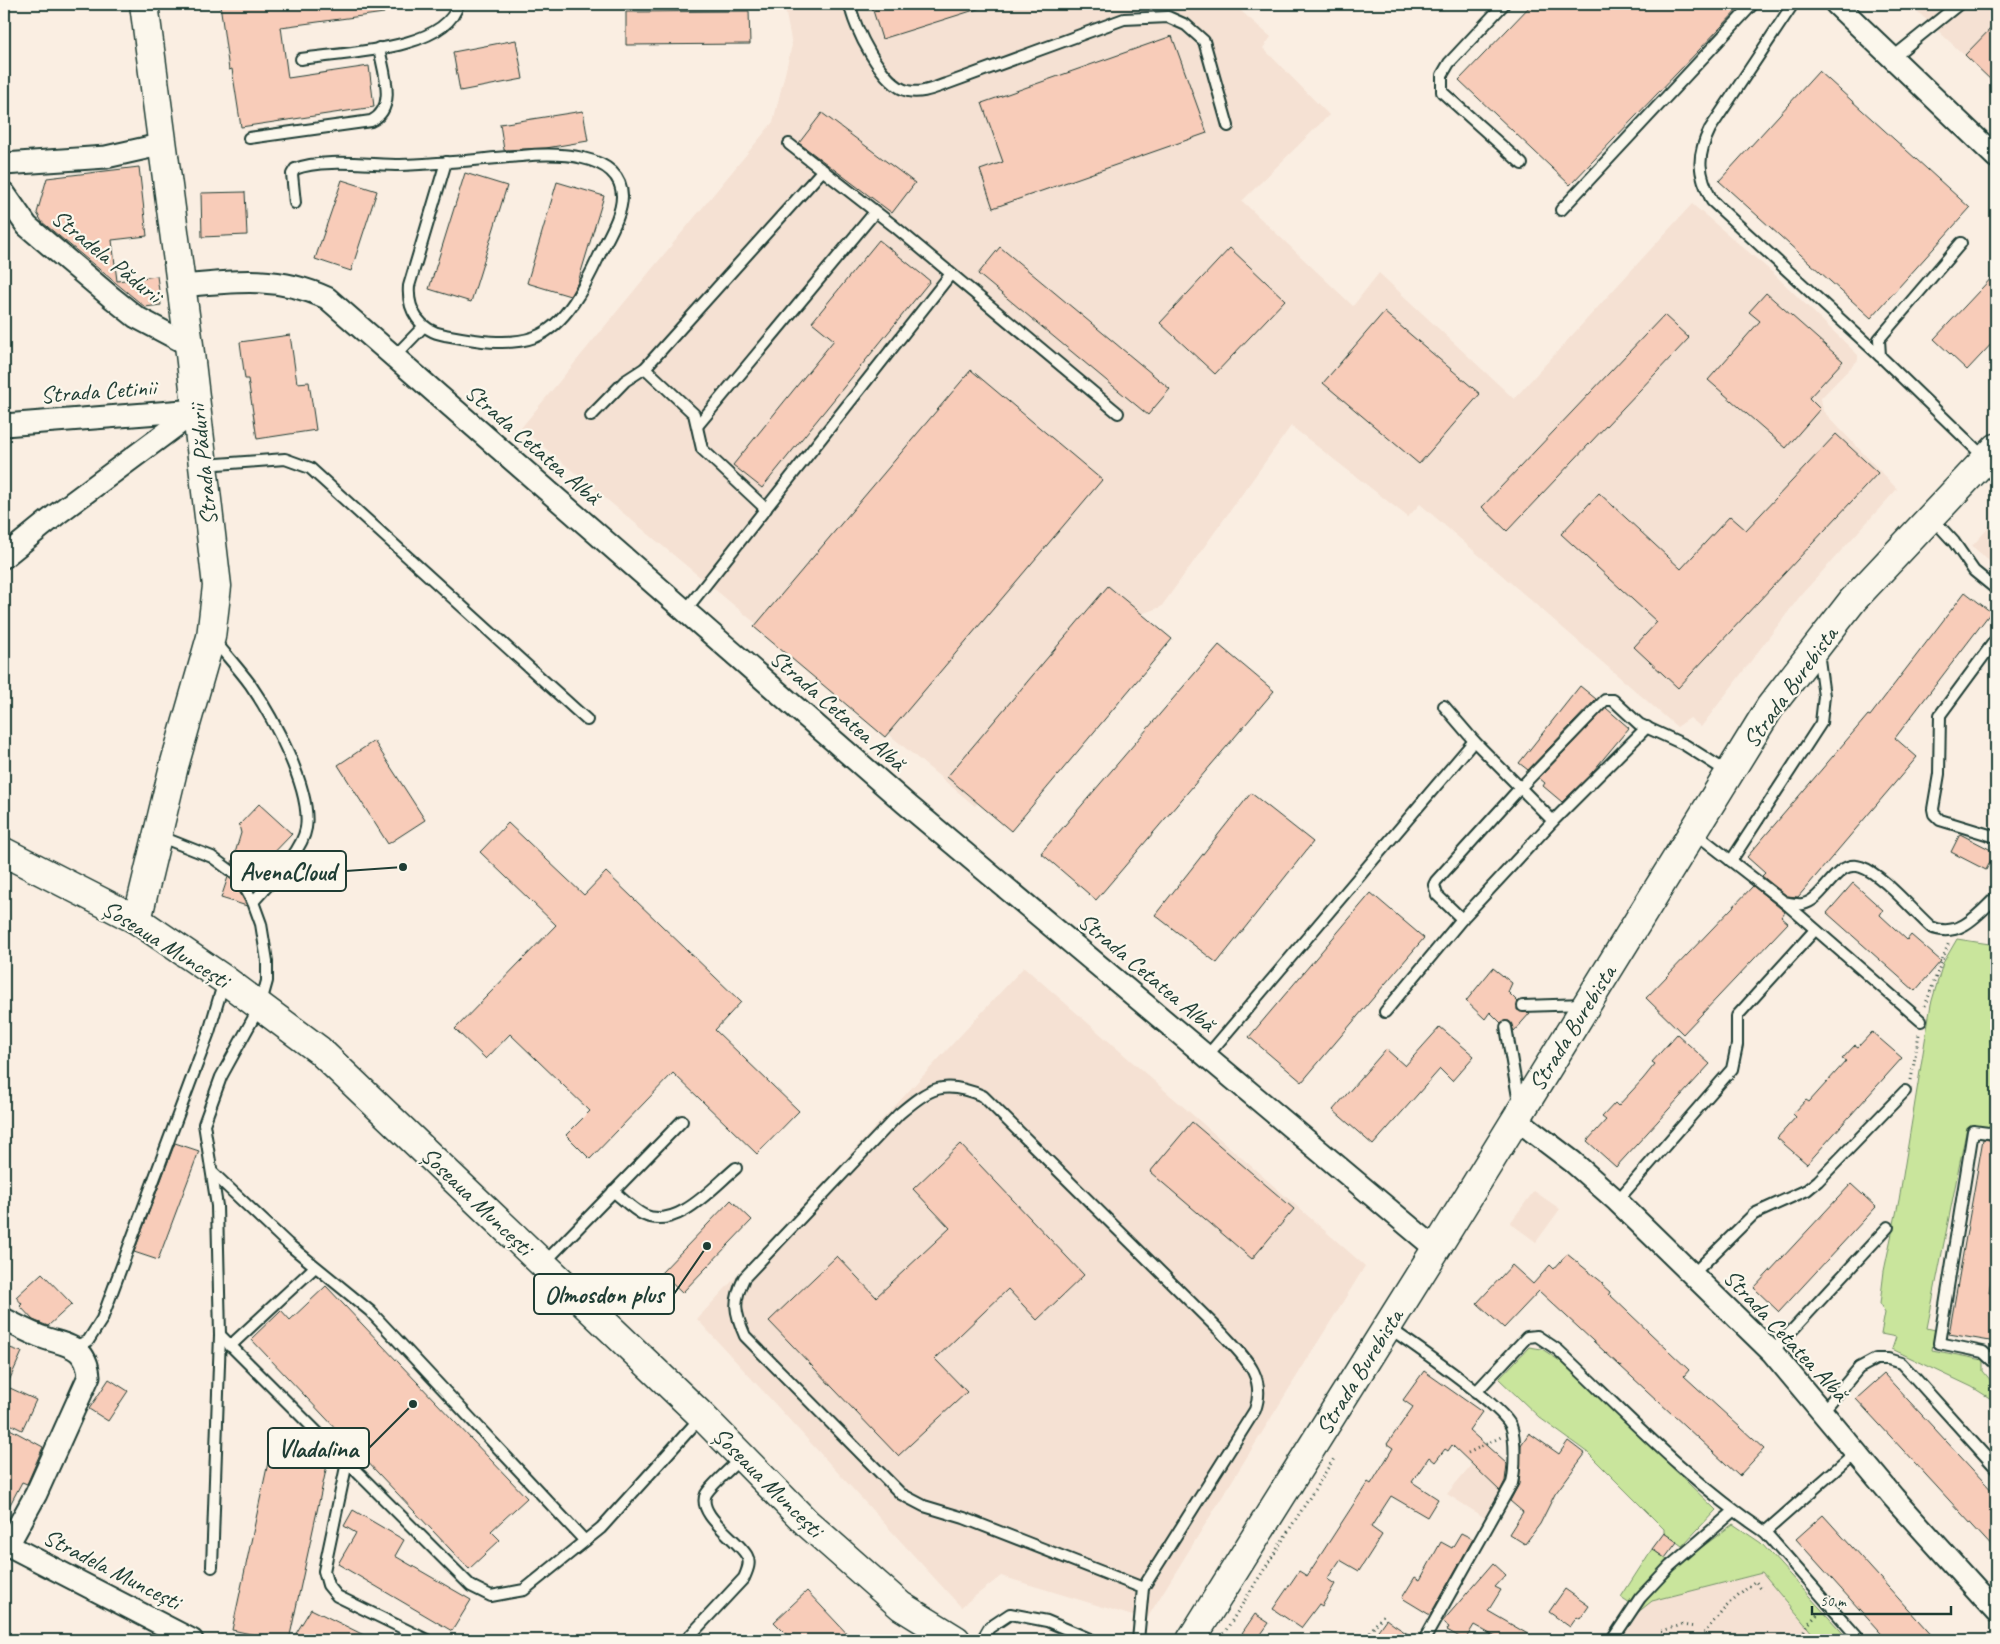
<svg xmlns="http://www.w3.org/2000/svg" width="2000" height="1644" viewBox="0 0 2000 1644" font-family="Caveat,sans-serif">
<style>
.built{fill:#f5e1d3}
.green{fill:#c9e59c;stroke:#749168}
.building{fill:#f8ccb9;stroke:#1f3d34}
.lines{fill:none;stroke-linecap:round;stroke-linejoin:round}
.service-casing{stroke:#1f3d34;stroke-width:14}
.minor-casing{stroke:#1f3d34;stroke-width:25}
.secondary-casing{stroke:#1f3d34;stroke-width:31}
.primary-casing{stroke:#1f3d34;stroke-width:31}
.path{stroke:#1f3d34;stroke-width:3;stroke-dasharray:1 4;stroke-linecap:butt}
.service{stroke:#fbf7ec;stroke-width:10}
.minor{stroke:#fbf7ec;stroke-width:21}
.secondary{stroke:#fbf7ec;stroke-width:28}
.primary{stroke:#fbf7ec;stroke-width:28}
.labels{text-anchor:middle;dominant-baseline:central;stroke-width:4.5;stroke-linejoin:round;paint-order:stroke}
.street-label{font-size:24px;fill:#1f3d34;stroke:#fbf7ec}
.leader{fill:none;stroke:#1f3d34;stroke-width:2}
.callout-dot{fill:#1f3d34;stroke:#fbf7ec;stroke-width:2}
.callout{fill:#fbf7ec;stroke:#1f3d34;stroke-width:2}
.callout-label{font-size:25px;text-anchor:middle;font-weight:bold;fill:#1f3d34}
</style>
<rect width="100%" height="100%" fill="#faeee2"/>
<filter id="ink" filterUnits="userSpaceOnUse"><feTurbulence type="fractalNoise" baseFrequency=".02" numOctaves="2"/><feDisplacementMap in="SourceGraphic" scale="10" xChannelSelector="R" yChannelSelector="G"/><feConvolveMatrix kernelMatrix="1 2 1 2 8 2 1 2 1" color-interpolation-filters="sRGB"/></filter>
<g filter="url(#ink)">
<g class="built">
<polygon points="784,4 1233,4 1271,37 1263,48 1329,115 1242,201 1353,306 1379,273 1514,399 1692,204 1772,272 1858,355 1858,360 1821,398 1823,411 1897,489 1801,595 1701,727 1690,718 1677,727 1420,504 1408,517 1291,426 1161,607 1141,614 975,806 521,428 773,122 792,45"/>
<polygon points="1909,4 1996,4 1996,85 1918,12"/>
<polygon points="1996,520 1996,567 1972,546"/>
<polygon points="1024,967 1365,1266 1146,1620 1001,1576 961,1607 697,1319"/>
<polygon points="1534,1191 1560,1209 1536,1242 1510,1223"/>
<polygon points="1486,1447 1511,1470 1485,1518 1447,1494"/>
<polygon points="1762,1573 1818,1640 1619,1640 1637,1613 1652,1601"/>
</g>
<g class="green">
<polygon points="1957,939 1996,945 1996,1131 1967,1127 1927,1328 1935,1330 1932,1350 1983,1360 1983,1371 1996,1387 1996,1402 1972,1387 1892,1349 1896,1337 1881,1334 1885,1313 1880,1304 1884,1271 1899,1200 1931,1004 1943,963"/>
<polygon points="1529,1347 1542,1349 1566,1365 1716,1510 1682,1546 1664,1533 1664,1529 1588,1453 1540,1418 1499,1379"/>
<polygon points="1733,1524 1761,1543 1849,1640 1818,1640 1762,1573 1652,1601 1637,1613 1636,1609 1674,1568"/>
<polygon points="1652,1549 1670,1562 1630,1603 1621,1597"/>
</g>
<g class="building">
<polygon points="220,4 384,4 384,13 281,27 288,78 369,66 374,107 241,127 232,69 229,70"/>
<polygon points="871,4 984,4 984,7 882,39"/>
<polygon points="1532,4 1743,4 1570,185 1459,80"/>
<polygon points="749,11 750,44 626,45 626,12"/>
<polygon points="1996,23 1996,85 1965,55"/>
<polygon points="1172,36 1207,133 993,208 980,170 1003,162 982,103"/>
<polygon points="516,40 523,79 460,91 453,52"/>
<polygon points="1819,71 1970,208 1871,318 1719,181"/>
<polygon points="583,111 588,141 546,148 504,150 500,124"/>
<polygon points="822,113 915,183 892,213 799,143"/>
<polygon points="139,167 147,236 112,240 117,281 157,276 161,305 145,307 42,222 37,213 47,178"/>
<polygon points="465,173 507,186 471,302 429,289"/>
<polygon points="342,180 377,191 351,271 315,259"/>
<polygon points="557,182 604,196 578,282 570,296 527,283"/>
<polygon points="245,192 247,235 202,237 201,193"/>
<polygon points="879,240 930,281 762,488 733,465 834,340 812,322"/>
<polygon points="1000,247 1170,389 1148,415 978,274"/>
<polygon points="1230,248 1285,300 1215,374 1160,323"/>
<polygon points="1996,273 1996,339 1967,370 1934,339"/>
<polygon points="1766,293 1843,361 1809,398 1820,409 1786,448 1708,380 1760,321 1749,312"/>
<polygon points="1384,312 1480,394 1419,464 1323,383"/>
<polygon points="1664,315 1689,338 1507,531 1482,507"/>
<polygon points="290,335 297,383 309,382 316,430 257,439 248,379 245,379 240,342"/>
<polygon points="971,370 1102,480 885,737 754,627"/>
<polygon points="1836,434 1878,473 1678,688 1634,647 1657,622 1561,534 1599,493 1681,569 1730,516 1746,530"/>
<polygon points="1108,586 1172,639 1011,831 947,777"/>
<polygon points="1965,592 1991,612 1895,738 1917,757 1798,897 1787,896 1762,876 1765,873 1747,857 1868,715 1870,716"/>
<polygon points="1219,645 1274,691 1096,900 1041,853"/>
<polygon points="1580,686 1596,699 1528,770 1519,763"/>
<polygon points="1606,708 1629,728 1589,776 1562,802 1543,786 1545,783 1539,778"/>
<polygon points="374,741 425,820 388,844 338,765"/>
<polygon points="1251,793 1313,842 1217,963 1155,915"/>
<polygon points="259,804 292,834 264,863 257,887 254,890 245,873 232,863 241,833 239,825"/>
<polygon points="508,823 584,895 606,872 741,1002 715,1030 799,1111 757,1154 673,1073 590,1159 566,1135 590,1111 510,1034 486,1059 455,1029 556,925 480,852"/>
<polygon points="1960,834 1995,852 1986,870 1951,852"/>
<polygon points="228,877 234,882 247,906 221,898"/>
<polygon points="1853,883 1883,910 1880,915 1907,940 1911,935 1941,961 1915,991 1827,913"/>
<polygon points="1753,886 1785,912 1781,917 1788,923 1683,1034 1646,998"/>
<polygon points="1371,893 1424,938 1302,1082 1249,1037"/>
<polygon points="1493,968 1512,983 1508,992 1518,1002 1517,1010 1530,1013 1514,1031 1509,1021 1501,1023 1490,1012 1485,1019 1466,1001"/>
<polygon points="1440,1027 1474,1056 1452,1081 1440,1069 1373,1145 1333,1110 1386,1049 1405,1066"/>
<polygon points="1872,1032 1902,1058 1807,1164 1777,1138 1796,1117 1793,1114 1806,1100 1809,1102 1846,1061 1842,1059 1855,1045 1858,1047"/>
<polygon points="1677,1034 1710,1064 1616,1167 1587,1141 1606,1120 1602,1117 1615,1103 1618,1106 1643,1079 1655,1064 1652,1062"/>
<polygon points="1192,1122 1294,1209 1252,1259 1150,1172"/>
<polygon points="1983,1139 1996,1141 1996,1252 1989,1292 1996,1293 1996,1342 1949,1334"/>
<polygon points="175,1143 199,1151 158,1260 134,1252"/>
<polygon points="960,1144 1084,1275 1037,1320 1008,1289 935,1359 967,1392 898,1456 769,1321 837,1256 876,1297 950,1228 913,1189"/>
<polygon points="1851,1184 1876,1207 1779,1312 1754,1288"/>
<polygon points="731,1200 752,1220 682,1293 661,1273"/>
<polygon points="1567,1254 1603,1283 1602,1285 1610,1292 1609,1294 1689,1370 1684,1376 1764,1449 1739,1476 1539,1291 1504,1328 1477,1303 1512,1265 1533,1284 1550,1265 1554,1269"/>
<polygon points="42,1273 72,1304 48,1326 33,1320 20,1306 22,1304 16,1297"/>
<polygon points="326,1286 527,1498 491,1531 500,1540 469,1569 251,1339 281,1310 290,1320"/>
<polygon points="4,1346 22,1352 4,1392"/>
<polygon points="1424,1371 1482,1412 1469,1430 1507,1464 1505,1481 1500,1491 1452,1445 1448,1451 1445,1449 1435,1462 1429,1457 1412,1482 1438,1499 1427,1517 1391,1496 1371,1527 1382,1535 1359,1571 1340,1560 1327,1579 1335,1584 1322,1606 1319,1604 1301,1628 1273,1609 1299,1571 1307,1576 1368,1482 1371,1484 1393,1448 1387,1444 1413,1407 1403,1400"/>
<polygon points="1884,1374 1996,1495 1996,1551 1856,1399"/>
<polygon points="109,1379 128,1391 108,1421 89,1409"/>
<polygon points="10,1388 36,1400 22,1430 4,1421 4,1400"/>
<polygon points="8,1428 43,1447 27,1484 22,1482 4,1516 4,1438"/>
<polygon points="1529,1433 1559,1454 1568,1441 1585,1454 1555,1494 1540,1524 1525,1544 1509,1534 1523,1512 1510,1501 1519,1484 1521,1445"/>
<polygon points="272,1444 329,1456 289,1640 279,1640 232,1630"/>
<polygon points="353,1510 404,1540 395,1556 471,1600 452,1631 338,1564 356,1533 344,1526"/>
<polygon points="1823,1515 1936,1640 1887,1640 1796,1539"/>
<polygon points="1461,1533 1473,1539 1430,1615 1402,1598 1415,1577 1420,1580 1441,1542 1452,1548"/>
<polygon points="1664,1533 1677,1542 1665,1558 1652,1549"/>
<polygon points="1493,1563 1506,1575 1495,1587 1501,1590 1488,1611 1538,1640 1501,1640 1474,1625 1465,1640 1447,1630 1449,1627 1442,1622"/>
<polygon points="1565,1589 1589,1606 1580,1619 1577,1617 1570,1627 1549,1612"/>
<polygon points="807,1591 853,1640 792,1640 774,1622"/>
<polygon points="311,1609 374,1640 292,1640"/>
<polygon points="1255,1614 1269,1623 1257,1640 1253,1640 1242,1633"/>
<polygon points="1386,1619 1394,1625 1417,1640 1371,1640"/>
</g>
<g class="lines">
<g class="service-casing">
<g id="service">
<path d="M850,4C853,27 883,86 908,91C921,94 934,88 946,84L1124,19L1168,17L1186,25L1204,41L1228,126"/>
<polyline points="1504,4 1449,63 1442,75 1442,92 1522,164"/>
<path d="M1793,4L1710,129C1696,157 1698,173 1712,201L1880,356"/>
<polyline points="1892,58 1959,4"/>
<path d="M301,59C340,53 447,51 458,4"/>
<path d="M249,138L371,121C398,108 383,71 379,48"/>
<polyline points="789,144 894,226 1118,413"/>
<path d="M295,203L292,174L295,169C321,158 371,165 400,165C441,164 481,159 521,156C552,153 621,151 622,196C622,216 608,237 599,256C586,284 566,325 535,337C508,347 472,340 445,335C420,331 407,310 409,286L446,162"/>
<polyline points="1561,210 1753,4"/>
<polyline points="1961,243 1879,339 1880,356 1985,458"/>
<polyline points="394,357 423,327"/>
<polyline points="645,368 694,414 702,449 766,509"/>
<polyline points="591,416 625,381 645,368 823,170"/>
<polyline points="698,425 875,212"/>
<polyline points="204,465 285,459 310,468 587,720"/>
<polyline points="1932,518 1954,542 1974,571 1996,589"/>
<polyline points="685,611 950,275"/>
<polyline points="1996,639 1940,715 1939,774 1933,809 1934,814 1940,820 1996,837"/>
<path d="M214,640C226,655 239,669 250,684C272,716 312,789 306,828C302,853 269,883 253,902"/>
<polyline points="1444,706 1474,741 1553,821"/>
<path d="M1694,832L1784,902C1789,903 1797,905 1803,904C1825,900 1836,858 1861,867C1881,873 1914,912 1931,927C1958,939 1978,915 1996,897"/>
<polyline points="159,836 212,857 239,877 253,902 261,924 267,961 267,981 260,1006 221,1077 204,1124 217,1206 220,1335 212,1567"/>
<polyline points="1731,861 1821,723 1824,696 1818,652"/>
<polyline points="1784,902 1921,1021"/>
<polyline points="1462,919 1437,895 1434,885 1436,881 1520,788 1605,700 1613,700 1639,724 1685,745 1729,773"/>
<polyline points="1523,1006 1584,1004"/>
<polyline points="1385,1012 1462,919 1553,821 1647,727"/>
<polyline points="1506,1027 1519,1103"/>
<polyline points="1207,1056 1474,741"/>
<polyline points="1996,1134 1973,1131 1939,1343 1983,1352 1996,1364"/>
<polyline points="213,1173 288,1244 370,1311 585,1541"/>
<path d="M613,1191C623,1199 633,1210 644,1215C677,1230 713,1187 736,1168"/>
<polyline points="1617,1201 1732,1069 1737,1045 1737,1016 1814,931"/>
<polyline points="544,1263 682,1121"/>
<polyline points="1693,1274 1754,1214 1807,1190 1818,1181 1905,1091"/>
<path d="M1388,1327C1412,1344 1501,1404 1511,1426C1516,1438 1515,1471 1512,1483L1424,1640"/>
<polyline points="220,1335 471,1586 491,1596 524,1590 601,1528 701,1417"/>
<polyline points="230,1346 315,1267"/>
<polyline points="73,1347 88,1341 102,1319 209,1032 224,981"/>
<polyline points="1772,1352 1888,1227"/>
<path d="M1476,1392L1527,1337L1537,1336L1558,1350C1625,1413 1688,1481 1765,1532L1856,1452"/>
<polyline points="1823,1411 1859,1368 1876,1359 1888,1359 1901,1363 1916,1379 1996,1468"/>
<polyline points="347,1462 324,1571 328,1585 337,1596 427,1640"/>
<polyline points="1765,1532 1860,1640"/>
<path d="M686,1640L744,1578C747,1571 751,1563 747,1556C739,1540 696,1515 706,1494C712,1484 732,1467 741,1458"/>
<polyline points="982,1640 989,1628 1010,1614 1047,1621 1092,1640"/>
<path d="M1138,1640L1143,1588L1255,1410C1267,1376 1244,1357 1222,1333L983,1096C943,1079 930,1088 899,1114L744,1278C733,1302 734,1311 745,1336L901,1494L924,1506L964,1518L1143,1588"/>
<polyline points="1612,1640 1640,1598 1670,1566 1734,1511"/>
</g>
</g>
<g class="minor-casing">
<g id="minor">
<polyline points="1836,4 1996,157"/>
<polyline points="4,164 106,157 164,144"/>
<polyline points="4,193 27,226 111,297 136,317 189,345"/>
<path d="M182,286C233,281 278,275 327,298L905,803L1436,1249"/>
<polyline points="4,425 197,410"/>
<polyline points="4,557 57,514 197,410"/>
<polyline points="1515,1118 1573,1162 1617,1201 1772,1352 1894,1498 1996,1611"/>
<path d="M4,1319C15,1325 27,1331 39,1336C64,1346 86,1343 89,1376L36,1494L8,1545"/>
<polyline points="4,1543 192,1640"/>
</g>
</g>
<g class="secondary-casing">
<g id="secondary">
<polyline points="137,920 174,766 211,637 217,586 189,345 144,4"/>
<polyline points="1191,1640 1436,1249 1770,707 1853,600 1996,448"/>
</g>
</g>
<g class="primary-casing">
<polyline id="primary" points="4,852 137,920 225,980 319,1050 702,1416 807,1523 901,1606 956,1640"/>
</g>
<g class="path">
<polyline points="1925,1006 1949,942"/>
<polyline points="1911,1080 1919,1034"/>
<polyline points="1468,1453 1501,1437"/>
<polyline points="1704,1633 1726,1607 1755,1581 1763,1590"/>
<polyline points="1221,1638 1335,1457"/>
<polyline points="1364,1640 1383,1615"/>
<polyline points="1660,1640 1661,1631 1682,1625 1695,1627"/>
<polyline points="1800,1640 1806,1626 1819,1613"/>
</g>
<use href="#service" class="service"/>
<use href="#minor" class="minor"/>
<use href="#secondary" class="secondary"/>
<use href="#primary" class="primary"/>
</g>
</g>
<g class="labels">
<g class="street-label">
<text transform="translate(107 256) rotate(39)">Stradela Pădurii</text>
<text transform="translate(98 391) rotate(-4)">Strada Cetinii</text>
<text transform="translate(533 444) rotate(41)">Strada Cetatea Albă</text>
<text transform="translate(203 465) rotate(-96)">Strada Pădurii</text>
<text transform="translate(1790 687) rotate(-54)">Strada Burebista</text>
<text transform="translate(838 710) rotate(41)">Strada Cetatea Albă</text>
<text transform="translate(166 944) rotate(32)">Șoseaua Muncești</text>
<text transform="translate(1147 972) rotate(40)">Strada Cetatea Albă</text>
<text transform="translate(1572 1028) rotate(-58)">Strada Burebista</text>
<text transform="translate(477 1201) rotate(44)">Șoseaua Muncești</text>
<text transform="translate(1786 1335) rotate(47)">Strada Cetatea Albă</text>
<text transform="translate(1359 1372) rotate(-58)">Strada Burebista</text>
<text transform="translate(768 1482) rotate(45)">Șoseaua Muncești</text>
<text transform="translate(112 1569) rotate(27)">Stradela Muncești</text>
</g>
</g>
<path class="leader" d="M403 867L346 871M707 1246L674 1294M413 1404L369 1448"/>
<g class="callout-dot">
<circle cx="403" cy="867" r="5"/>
<circle cx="707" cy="1246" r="5"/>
<circle cx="413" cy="1404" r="5"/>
</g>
<g class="callout">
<rect x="231" y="851" width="115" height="40" rx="5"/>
<rect x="534" y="1274" width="140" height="40" rx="5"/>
<rect x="268" y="1428" width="101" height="40" rx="5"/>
</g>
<g class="callout-label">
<text x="288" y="880">AvenaCloud</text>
<text x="604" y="1303">Olmosdon plus</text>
<text x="318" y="1457">Vladalina</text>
</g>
<rect width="2000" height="1644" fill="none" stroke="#fbf7ec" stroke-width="20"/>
<rect x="10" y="10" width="1980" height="1624" fill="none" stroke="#1f3d34" stroke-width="2" filter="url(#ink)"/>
<path d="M1812 1606v8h139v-8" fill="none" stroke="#1f3d34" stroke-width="2.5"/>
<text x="1820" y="1606" font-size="15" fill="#1f3d34" stroke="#fbf7ec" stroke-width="4" paint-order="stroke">50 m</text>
</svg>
